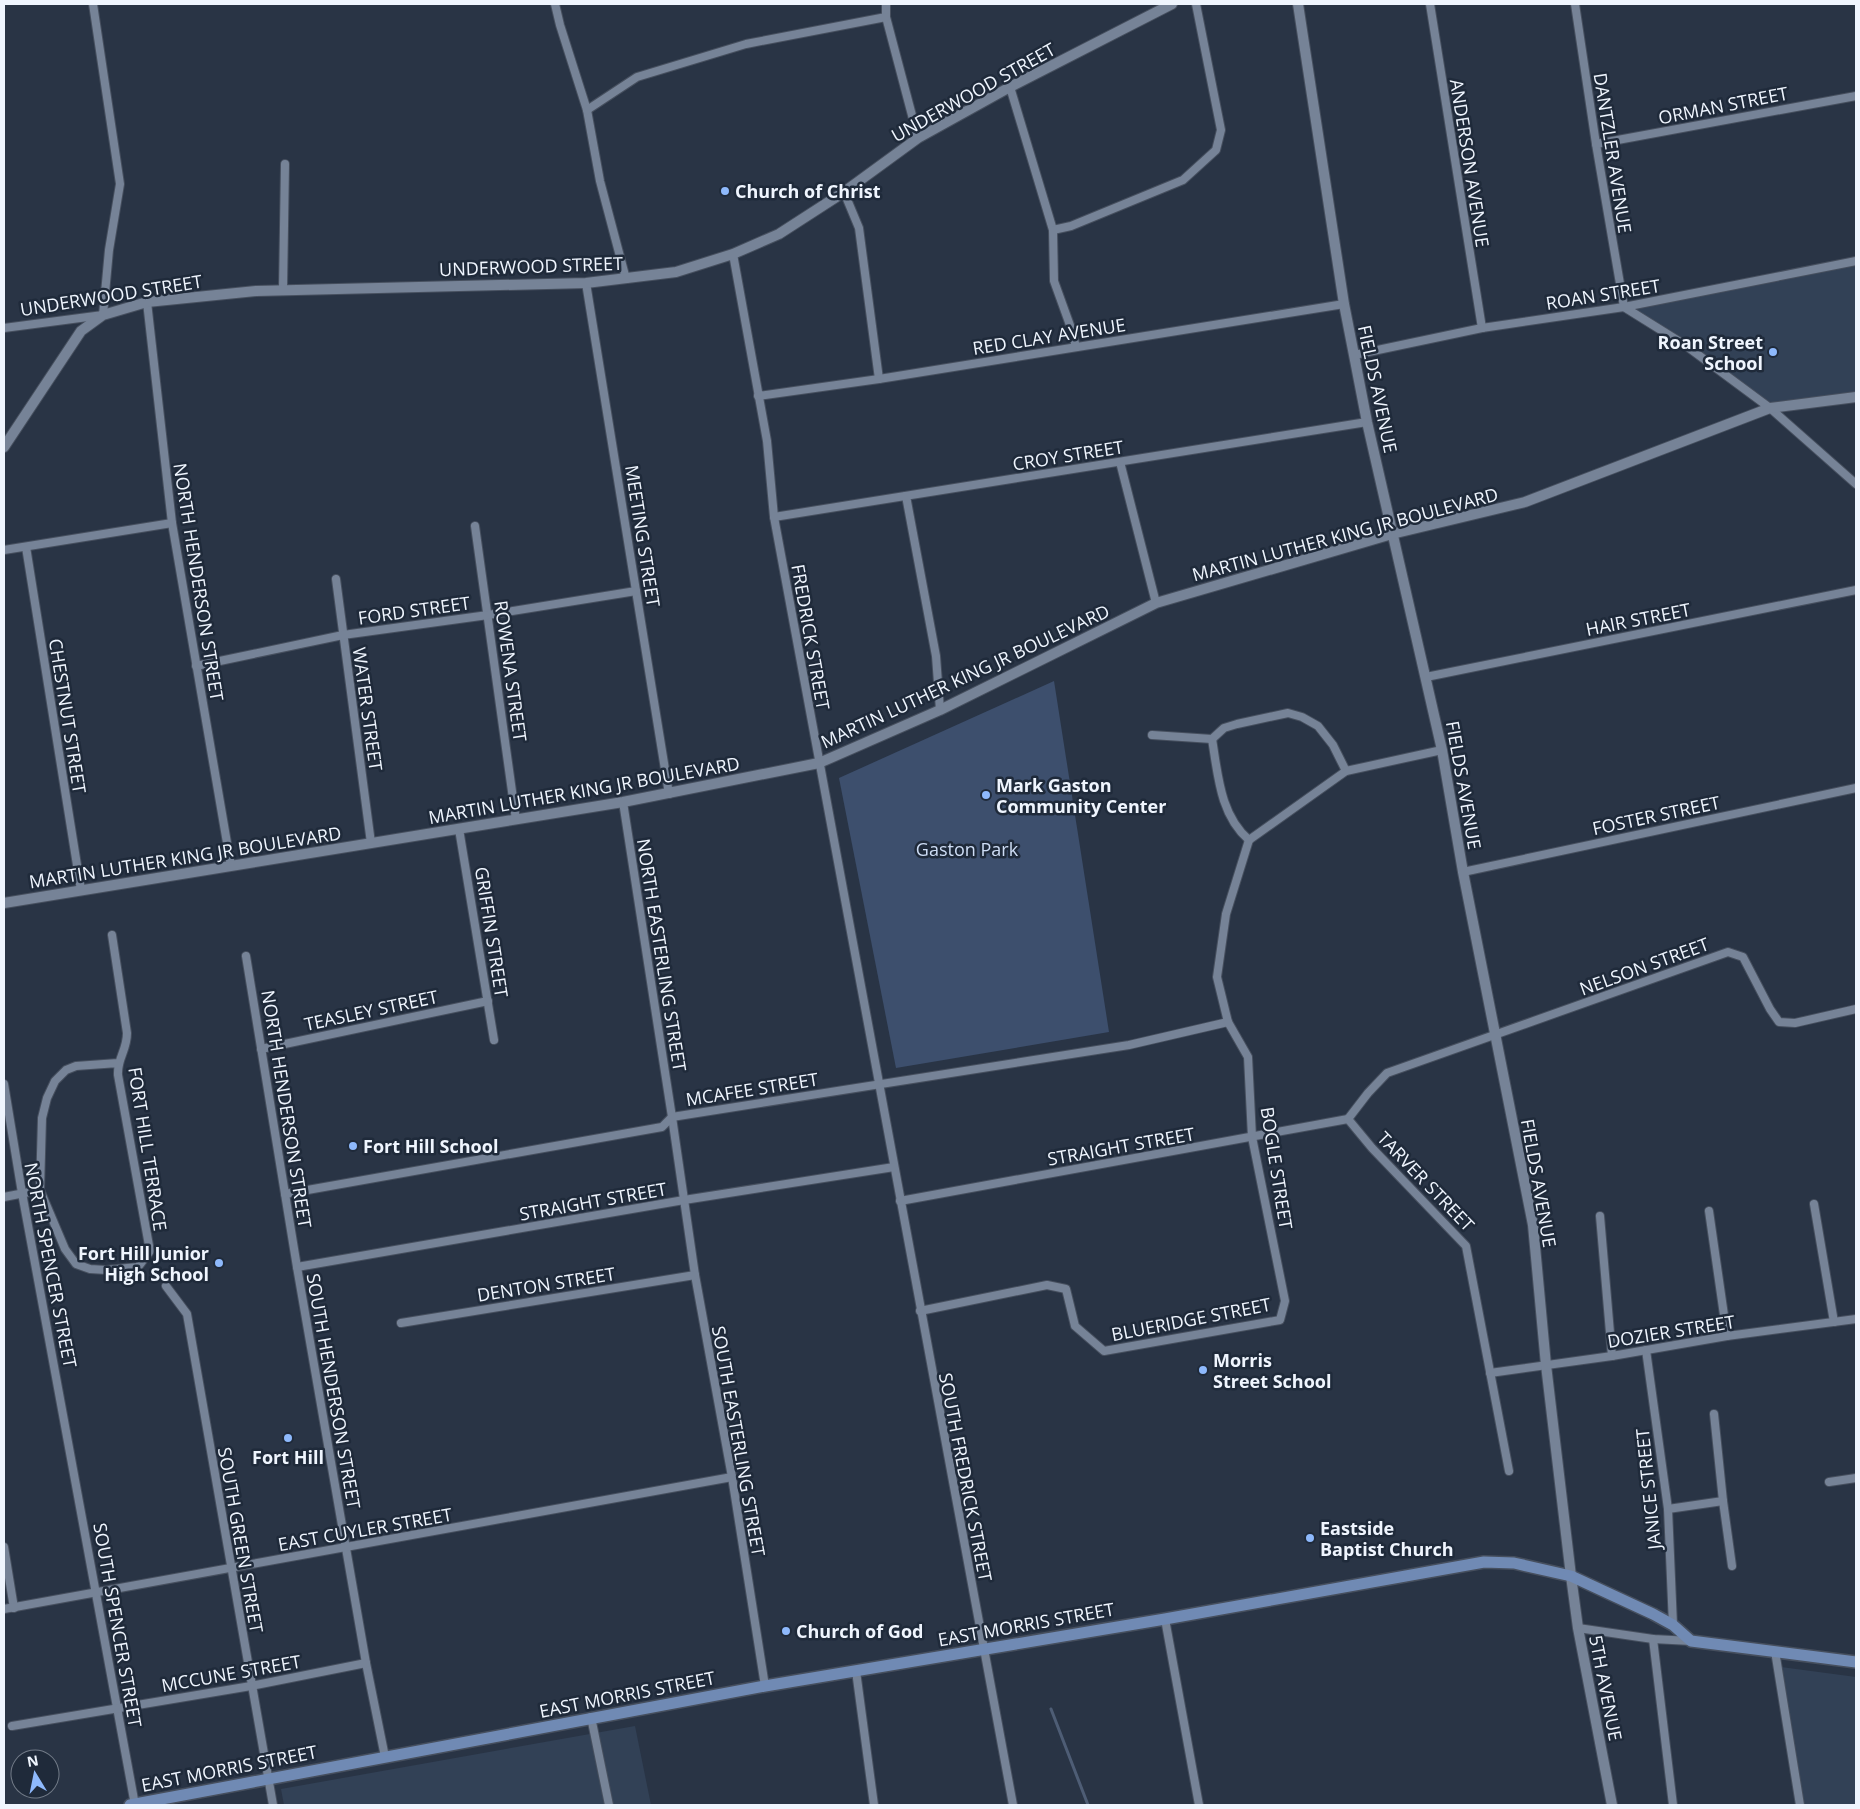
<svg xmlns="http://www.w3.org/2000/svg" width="1860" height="1809" viewBox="0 0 1860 1809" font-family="'Open Sans',sans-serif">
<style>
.built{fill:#324156}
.green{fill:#3d4f6d}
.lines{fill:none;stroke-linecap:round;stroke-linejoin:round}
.stream{stroke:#4e5d75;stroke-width:3}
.minor-casing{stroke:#464f5e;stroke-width:10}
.tertiary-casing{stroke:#464f5e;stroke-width:12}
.secondary-casing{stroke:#464f5e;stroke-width:14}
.minor{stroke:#768397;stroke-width:8}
.tertiary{stroke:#768397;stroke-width:10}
.secondary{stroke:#708ab4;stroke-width:11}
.poi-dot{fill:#8eb9fc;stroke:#1f2a3a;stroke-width:2}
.labels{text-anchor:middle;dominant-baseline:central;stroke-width:5;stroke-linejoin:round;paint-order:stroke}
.street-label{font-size:18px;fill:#eff5fe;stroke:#1f2a3a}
.poi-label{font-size:18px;font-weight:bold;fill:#eff5fe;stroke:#1f2a3a;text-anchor:start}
.park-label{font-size:18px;fill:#ceddf5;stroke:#1f2a3a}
</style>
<rect width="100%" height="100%" fill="#293445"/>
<g class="built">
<polygon points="1856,261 1856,397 1770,408 1624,307"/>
<polygon points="1781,1667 1856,1677 1856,1805 1804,1805"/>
<polygon points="635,1726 651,1805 284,1805 281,1789"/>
</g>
<polygon class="green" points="1054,681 1109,1032 896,1068 839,778"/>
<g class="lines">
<polyline class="stream" points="1051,1709 1088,1805"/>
<g class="minor-casing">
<g id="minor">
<polyline points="555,4 560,25 587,110 600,181 626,279"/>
<polyline points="886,4 886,17 918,138"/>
<polyline points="1430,4 1482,328"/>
<polyline points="1575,4 1596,144 1624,307 1685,345 1770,408 1856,484"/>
<polyline points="1010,87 1053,230 1071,226 1183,180 1216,150 1221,130 1196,4"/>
<polyline points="587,110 637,77 746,44 886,17"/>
<polyline points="1596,144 1856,96"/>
<polyline points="844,192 859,228 879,379"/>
<polyline points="1053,230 1054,281 1071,328 1076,347"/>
<polyline points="733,254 767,441 774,517 1013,1805"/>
<polyline points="586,283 669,794"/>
<polyline points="283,289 285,164"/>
<polyline points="147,302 172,523 231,866"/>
<polyline points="4,328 103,315 109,250 120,184 93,4"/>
<polyline points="1354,355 1482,328 1624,307 1856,261"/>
<polyline points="758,396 879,379 1344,304"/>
<polyline points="1120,462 1156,603"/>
<polyline points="906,496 936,656 940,710"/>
<polyline points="774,517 1367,422"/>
<polyline points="475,526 516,820"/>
<polyline points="26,547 81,890"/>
<polyline points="4,550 172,523"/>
<polyline points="336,579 371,843"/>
<polyline points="196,666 343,635 488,615 636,591"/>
<polyline points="1426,677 1856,590"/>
<polyline points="1152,735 1212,739"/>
<polyline points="1212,739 1224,728 1237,724 1288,713 1302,717 1318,726 1333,745 1346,771"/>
<path d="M1212,739C1218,775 1220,815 1249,840"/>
<polyline points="623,802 672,1117 695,1275 732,1477 765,1686"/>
<polyline points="459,829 494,1040"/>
<polyline points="1249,840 1346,771 1442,750"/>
<polyline points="1463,872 1856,788"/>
<path d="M112,935L127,1033C127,1051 117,1058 118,1075L150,1251L138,1267L106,1270L90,1269L76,1264L65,1249L40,1190L42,1118L47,1098L55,1081L66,1070L76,1066L118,1063"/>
<polyline points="246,956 297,1267 366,1663 385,1757"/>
<polyline points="261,1049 488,1001"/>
<polyline points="4,1084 22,1193 135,1805"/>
<polyline points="285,1194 662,1127 672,1117 1129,1045 1228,1022"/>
<polyline points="4,1197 40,1190"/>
<polyline points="900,1201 1348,1119"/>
<polyline points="1814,1204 1834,1322"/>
<polyline points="1709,1211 1727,1336"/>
<polyline points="1600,1216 1612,1356"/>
<polyline points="297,1267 684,1200 894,1167"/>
<polyline points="166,1286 187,1314 273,1805"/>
<polyline points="920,1311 1047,1285 1066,1289 1075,1326 1104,1351 1280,1320 1285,1301 1252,1137 1248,1057 1228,1022 1217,977 1226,914 1249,840"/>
<polyline points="401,1323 695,1275"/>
<polyline points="1646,1350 1668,1509 1673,1625"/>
<polyline points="1490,1373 1612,1356 1727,1336 1856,1319"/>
<polyline points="1714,1414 1723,1501 1732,1566"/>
<polyline points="1509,1471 1466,1246 1372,1148 1348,1119 1368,1093 1387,1073 1728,952 1743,957 1770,1009 1779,1022 1795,1023 1856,1009"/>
<polyline points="1829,1482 1856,1478"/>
<polyline points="1668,1509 1723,1501"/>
<polyline points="4,1547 14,1608"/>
<polyline points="4,1609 732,1477"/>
<polyline points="1165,1619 1199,1805"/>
<polyline points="1578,1628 1653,1639 1691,1641"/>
<polyline points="1653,1639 1673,1805"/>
<polyline points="1775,1651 1800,1805"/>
<polyline points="856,1671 874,1805"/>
<polyline points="591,1717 609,1805"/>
<polyline points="12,1726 251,1686 366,1663"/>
</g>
</g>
<g class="tertiary-casing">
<g id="tertiary">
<polyline points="1298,4 1344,304 1354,355 1367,422 1442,750 1463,872 1533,1225 1546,1365 1571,1576 1578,1628 1612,1805"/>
<polyline points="4,447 81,331 103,315 147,302 256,291 586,283 676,272 733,254 779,234 844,192 918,138 1010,87 1172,4"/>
<polyline points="4,903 623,802 819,763 940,710 1156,603 1392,534 1525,502 1770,408 1856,397"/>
</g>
</g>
<g class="secondary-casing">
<polyline id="secondary" points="130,1805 765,1686 1165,1619 1484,1562 1514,1563 1571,1576 1653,1614 1673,1625 1691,1641 1856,1662"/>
</g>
<use href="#minor" class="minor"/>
<use href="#tertiary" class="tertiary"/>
<use href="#secondary" class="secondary"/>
</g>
<g class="poi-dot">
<circle cx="725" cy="191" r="5"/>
<circle cx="1773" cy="352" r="5"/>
<circle cx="986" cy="795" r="5"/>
<circle cx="353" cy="1146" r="5"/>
<circle cx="219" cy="1263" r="5"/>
<circle cx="1203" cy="1370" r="5"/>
<circle cx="288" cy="1438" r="5"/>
<circle cx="1310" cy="1538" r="5"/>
<circle cx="786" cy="1631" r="5"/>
</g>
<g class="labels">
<g class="street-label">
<text transform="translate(973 92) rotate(-29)">UNDERWOOD STREET</text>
<text transform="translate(1723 105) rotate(-11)">ORMAN STREET</text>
<text transform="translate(1613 153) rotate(81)">DANTZLER AVENUE</text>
<text transform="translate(1470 163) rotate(81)">ANDERSON AVENUE</text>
<text transform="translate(531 266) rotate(-2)">UNDERWOOD STREET</text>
<text transform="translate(1603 294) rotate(-9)">ROAN STREET</text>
<text transform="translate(111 295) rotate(-9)">UNDERWOOD STREET</text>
<text transform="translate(1049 336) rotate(-9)">RED CLAY AVENUE</text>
<text transform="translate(1378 389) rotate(78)">FIELDS AVENUE</text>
<text transform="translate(1068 455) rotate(-9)">CROY STREET</text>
<text transform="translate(1345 534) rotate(-15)">MARTIN LUTHER KING JR BOULEVARD</text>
<text transform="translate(643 536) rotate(81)">MEETING STREET</text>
<text transform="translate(199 582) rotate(81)">NORTH HENDERSON STREET</text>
<text transform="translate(414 610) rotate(-8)">FORD STREET</text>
<text transform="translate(1638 619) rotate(-11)">HAIR STREET</text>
<text transform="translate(811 637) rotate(80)">FREDRICK STREET</text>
<text transform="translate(511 671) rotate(82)">ROWENA STREET</text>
<text transform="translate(965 676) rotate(-25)">MARTIN LUTHER KING JR BOULEVARD</text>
<text transform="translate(368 709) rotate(82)">WATER STREET</text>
<text transform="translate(68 716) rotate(81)">CHESTNUT STREET</text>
<text transform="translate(1464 785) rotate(80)">FIELDS AVENUE</text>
<text transform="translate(584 790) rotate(-10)">MARTIN LUTHER KING JR BOULEVARD</text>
<text transform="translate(1656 815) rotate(-12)">FOSTER STREET</text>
<text transform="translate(185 857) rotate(-9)">MARTIN LUTHER KING JR BOULEVARD</text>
<text transform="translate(492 932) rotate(81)">GRIFFIN STREET</text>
<text transform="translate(662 955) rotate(81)">NORTH EASTERLING STREET</text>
<text transform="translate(1644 966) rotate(-20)">NELSON STREET</text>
<text transform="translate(371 1010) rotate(-12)">TEASLEY STREET</text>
<text transform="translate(752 1089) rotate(-9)">MCAFEE STREET</text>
<text transform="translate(287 1109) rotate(81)">NORTH HENDERSON STREET</text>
<text transform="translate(1121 1146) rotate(-10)">STRAIGHT STREET</text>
<text transform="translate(148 1149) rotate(81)">FORT HILL TERRACE</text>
<text transform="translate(1277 1168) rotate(81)">BOGLE STREET</text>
<text transform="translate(1426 1181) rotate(46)">TARVER STREET</text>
<text transform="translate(1539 1183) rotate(80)">FIELDS AVENUE</text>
<text transform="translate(593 1201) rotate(-10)">STRAIGHT STREET</text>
<text transform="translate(51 1265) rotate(79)">NORTH SPENCER STREET</text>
<text transform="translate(546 1284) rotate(-9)">DENTON STREET</text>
<text transform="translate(1191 1319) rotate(-11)">BLUERIDGE STREET</text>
<text transform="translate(1671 1331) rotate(-9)">DOZIER STREET</text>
<text transform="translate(334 1391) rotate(80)">SOUTH HENDERSON STREET</text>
<text transform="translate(739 1441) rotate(80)">SOUTH EASTERLING STREET</text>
<text transform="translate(966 1477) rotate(79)">SOUTH FREDRICK STREET</text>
<text transform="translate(1648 1489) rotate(-96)">JANICE STREET</text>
<text transform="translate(365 1529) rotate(-10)">EAST CUYLER STREET</text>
<text transform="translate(241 1540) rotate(80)">SOUTH GREEN STREET</text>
<text transform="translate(1026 1624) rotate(-10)">EAST MORRIS STREET</text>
<text transform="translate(118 1625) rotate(80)">SOUTH SPENCER STREET</text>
<text transform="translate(231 1673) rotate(-10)">MCCUNE STREET</text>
<text transform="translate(1606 1688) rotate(79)">5TH AVENUE</text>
<text transform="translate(627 1694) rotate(-11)">EAST MORRIS STREET</text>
<text transform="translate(229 1768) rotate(-11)">EAST MORRIS STREET</text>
</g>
<g class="poi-label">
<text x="735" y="191">Church of Christ</text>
<text x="1763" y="342" text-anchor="end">Roan Street<tspan x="1763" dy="21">School</tspan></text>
<text x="996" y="785">Mark Gaston<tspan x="996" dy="21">Community Center</tspan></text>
<text x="363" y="1146">Fort Hill School</text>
<text x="209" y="1253" text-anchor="end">Fort Hill Junior<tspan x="209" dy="21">High School</tspan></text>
<text x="1213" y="1360">Morris<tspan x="1213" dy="21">Street School</tspan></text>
<text x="288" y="1457" text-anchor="middle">Fort Hill</text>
<text x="1320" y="1528">Eastside<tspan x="1320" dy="21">Baptist Church</tspan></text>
<text x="796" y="1631">Church of God</text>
</g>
<g class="park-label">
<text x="967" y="849">Gaston Park</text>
</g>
</g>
<rect width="1860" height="1809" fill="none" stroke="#eff5fe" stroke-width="10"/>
<g transform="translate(35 1774) rotate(350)"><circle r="24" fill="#1f2a3a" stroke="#727b88"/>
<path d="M0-4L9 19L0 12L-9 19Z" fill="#8eb9fc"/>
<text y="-8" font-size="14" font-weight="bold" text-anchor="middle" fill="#eff5fe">N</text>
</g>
</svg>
